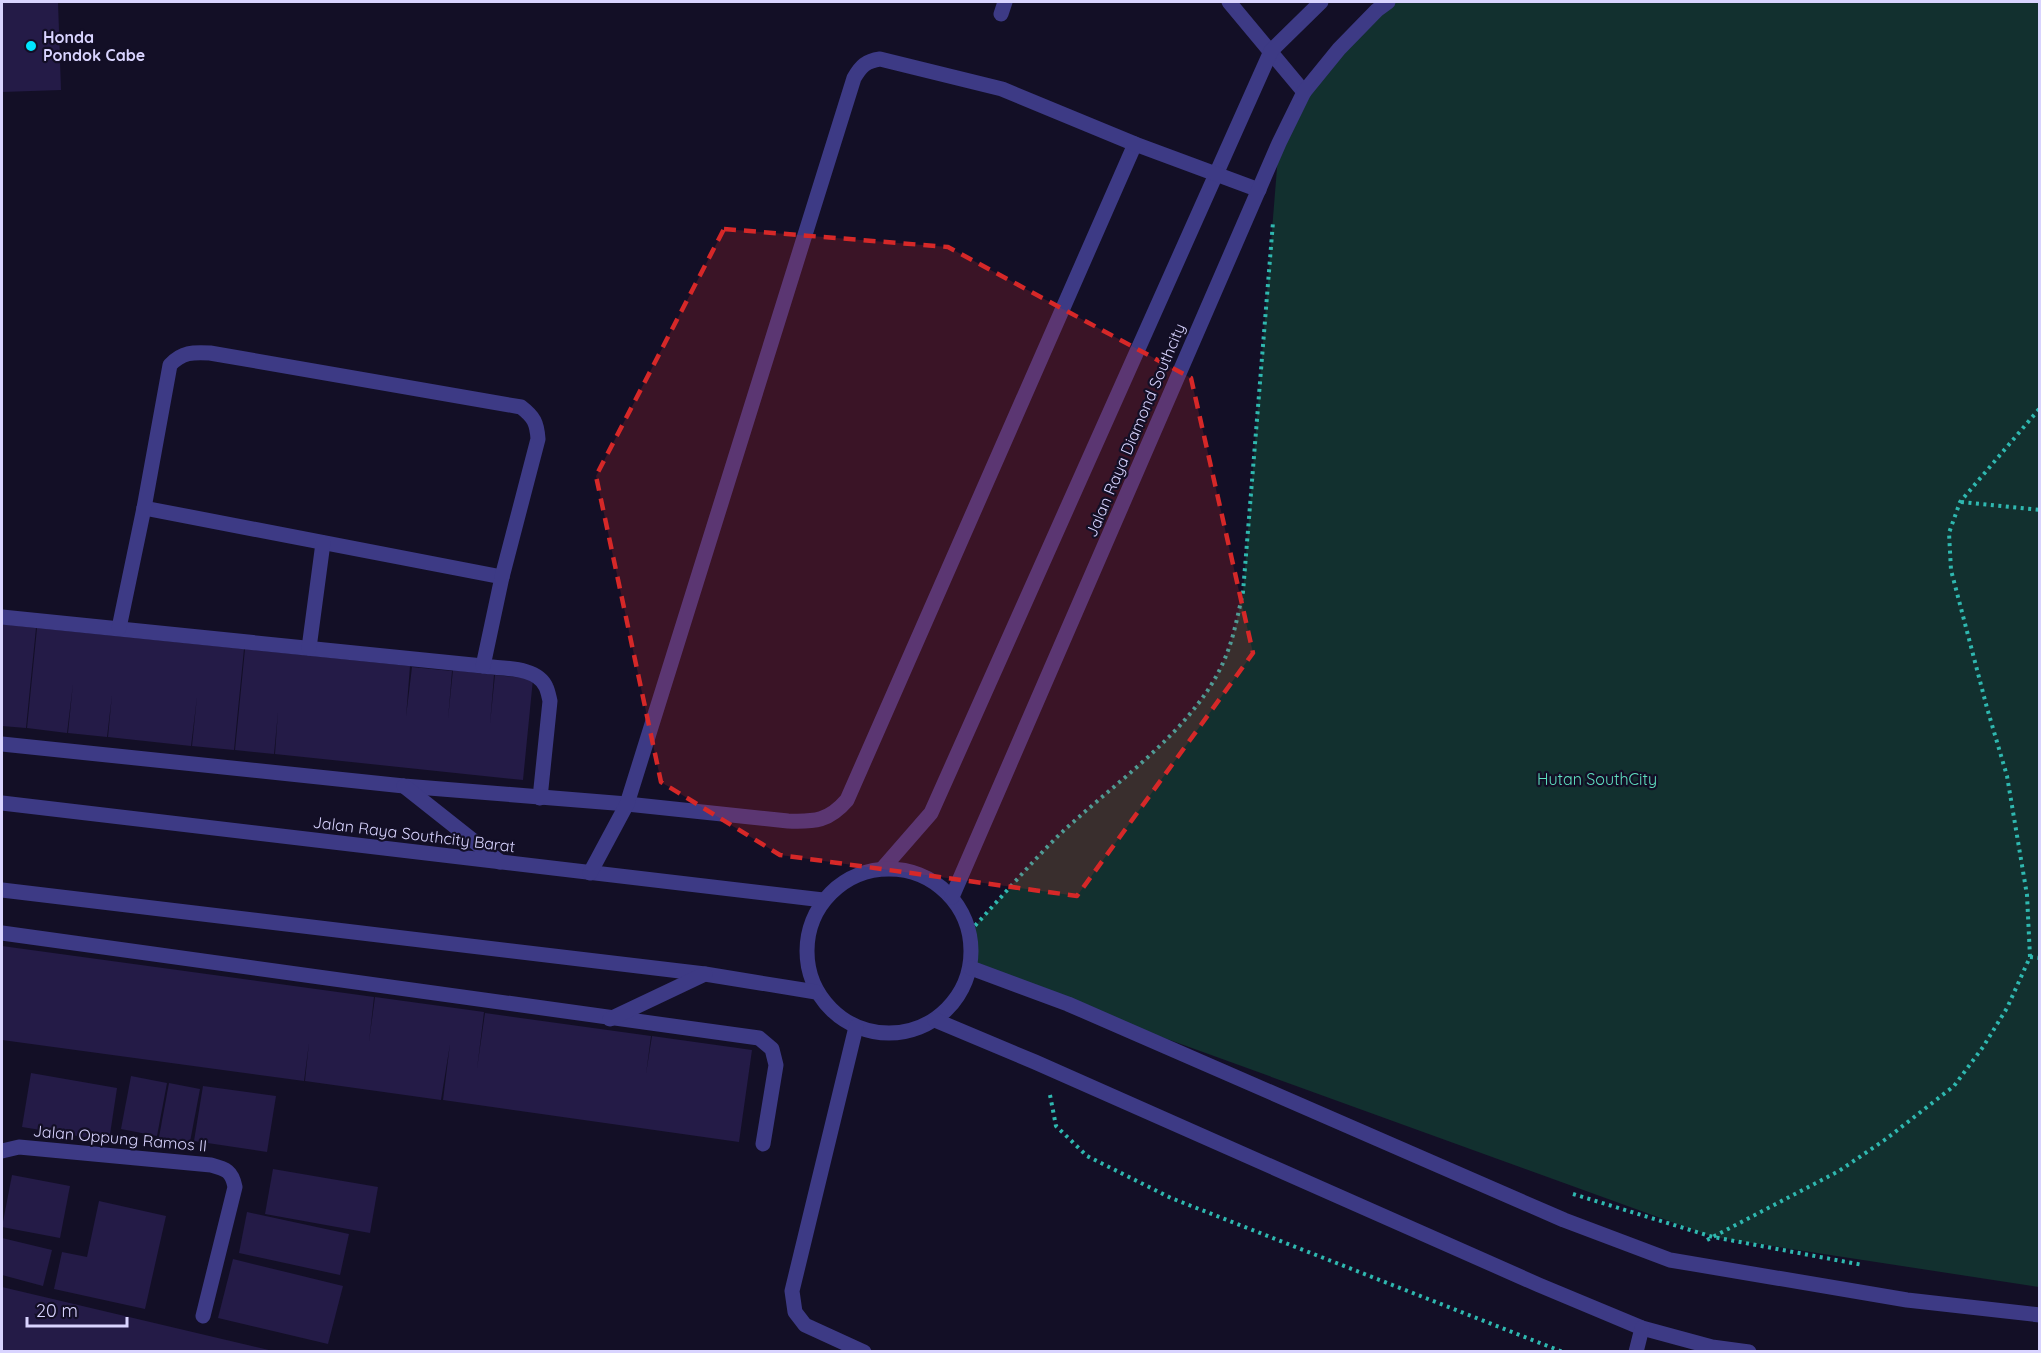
<svg xmlns="http://www.w3.org/2000/svg" width="2041" height="1353" viewBox="0 0 2041 1353" font-family="Quicksand,sans-serif">
<style>
.green{fill:#12302f}
.building{fill:#241b47}
.lines{fill:none;stroke-linecap:round;stroke-linejoin:round}
.path{stroke:#2fb8b0;stroke-width:4;stroke-dasharray:3 4.5;stroke-linecap:butt}
.minor{stroke:#3d3a85;stroke-width:15}
.marked{fill:#d62828;fill-opacity:0.2;stroke:#d62828;stroke-width:4.5;stroke-dasharray:12 8;stroke-linejoin:round}
.poi-dot{fill:#00e5ff;stroke:#130f26;stroke-width:2}
.labels{text-anchor:middle;dominant-baseline:central;stroke-width:4.5;stroke-linejoin:round;paint-order:stroke}
.poi-label{font-size:16px;font-weight:bold;fill:#d9d4ff;stroke:#130f26;text-anchor:start}
.street-label{font-size:16px;fill:#d9d4ff;stroke:#130f26}
.park-label{font-size:16px;fill:#5fe0c0;stroke:#130f26}
</style>
<rect width="100%" height="100%" fill="#130f26"/>
<path class="green" d="M1388,2H2039V1287L1713,1237L971,968L970,931C999,900 1027,867 1057,837C1110,786 1189,734 1221,667C1233,643 1237,618 1243,592L1279,143L1304,92Z"/>
<g class="building">
<polygon points="2,2 58,2 61,90 2,92"/>
<polygon points="2,624 36,628 26,728 2,726"/>
<polygon points="37,628 244,649 234,750 192,746 197,697 191,746 108,737 112,695 107,737 68,733 73,684 67,733 27,728"/>
<polygon points="245,649 410,666 406,717 412,667 452,671 448,719 453,670 494,675 490,724 495,675 533,679 523,780 275,754 278,712 274,754 235,750"/>
<polygon points="2,946 374,997 369,1042 375,997 484,1012 477,1069 485,1013 651,1036 646,1074 652,1036 752,1050 739,1142 443,1100 450,1044 441,1100 305,1081 309,1043 304,1081 2,1040"/>
<polygon points="31,1073 117,1088 109,1141 22,1127"/>
<polygon points="131,1076 167,1083 157,1136 121,1129"/>
<polygon points="169,1083 200,1089 190,1142 159,1137"/>
<polygon points="203,1086 276,1096 267,1152 194,1141"/>
<polygon points="273,1169 378,1187 370,1233 265,1214"/>
<polygon points="12,1175 70,1186 60,1238 2,1227"/>
<polygon points="99,1201 166,1216 145,1309 54,1289 62,1252 87,1257"/>
<polygon points="247,1212 349,1234 340,1275 239,1253"/>
<polygon points="2,1238 52,1250 43,1286 2,1275"/>
<polygon points="233,1259 343,1286 328,1344 218,1318"/>
<polygon points="2,1287 273,1351 273,1352 2,1352"/>
</g>
<g class="lines">
<g class="path">
<polyline points="1961,502 2040,510"/>
<path d="M970,931C999,900 1027,867 1057,837C1110,786 1189,734 1221,667C1233,643 1237,618 1243,592L1273,222"/>
<polyline points="2030,957 2040,958"/>
<polyline points="1050,1095 1056,1126 1087,1156 1171,1198 1563,1352"/>
<polyline points="1573,1194 1713,1237 1863,1265"/>
<polyline points="1707,1240 1839,1171 1886,1139 1954,1086 1983,1047 2007,1008 2030,957 2027,895 2007,776 1987,708 1951,570 1949,533 1960,502 2040,408"/>
</g>
<g class="minor">
<polyline points="1229,2 1304,92"/>
<polyline points="1001,14 1005,2"/>
<polyline points="144,508 502,577"/>
<path d="M2,617L483,666C502,669 537,666 546,687C548,691 549,697 550,701L540,798"/>
<path d="M119,628L144,508L170,365C182,352 193,352 210,353L521,407C534,417 537,423 538,439L502,577L483,666"/>
<polyline points="309,648 323,543"/>
<path d="M2,744L404,786L627,804L788,821C815,822 829,821 847,800L1135,144"/>
<polyline points="404,786 500,862"/>
<polyline points="2,803 823,900"/>
<polyline points="883,868 931,813 1271,51 1321,2"/>
<circle cx="889" cy="951" r="82"/>
<path d="M590,873L627,804L854,78C861,66 866,61 880,59L1002,89L1135,144L1259,190"/>
<polyline points="2,890 705,974 816,992"/>
<polyline points="952,897 1279,143 1304,92 1339,49 1377,10 1388,2"/>
<polyline points="2,933 759,1038 772,1049 776,1065 763,1144"/>
<polyline points="971,968 1068,1004 1564,1220 1670,1260 1907,1300 2040,1315"/>
<polyline points="610,1019 705,974"/>
<polyline points="935,1020 1035,1062 1539,1285 1642,1328 1712,1347 1749,1352"/>
<polyline points="856,1027 792,1291 795,1312 805,1325 864,1352"/>
<path d="M2,1151L19,1147L211,1165C226,1169 232,1171 235,1187L203,1316"/>
<polyline points="1636,1352 1642,1328"/>
</g>
</g>
<path class="marked" d="M724,229L948,247L1191,378L1253,653L1077,896L780,855L661,782L596,476Z"/>
<circle class="poi-dot" cx="31" cy="46" r="6"/>
<g class="labels">
<g class="poi-label">
<text x="43" y="37">Honda<tspan x="43" dy="18">Pondok Cabe</tspan></text>
</g>
<g class="street-label">
<text transform="translate(1135 430) rotate(-67)">Jalan Raya Diamond Southcity</text>
<text transform="translate(414 834) rotate(7)">Jalan Raya Southcity Barat</text>
<text transform="translate(120 1138) rotate(5)">Jalan Oppung Ramos II</text>
</g>
<g class="park-label">
<text x="1597" y="779">Hutan SouthCity</text>
</g>
</g>
<rect width="2041" height="1353" fill="none" stroke="#d9d4ff" stroke-width="6"/>
<path d="M27 1317v9h100v-9" fill="none" stroke="#d9d4ff" stroke-width="3"/>
<text x="36" y="1317" font-size="18" fill="#d9d4ff" stroke="#130f26" stroke-width="4.5" paint-order="stroke">20 m</text>
</svg>
